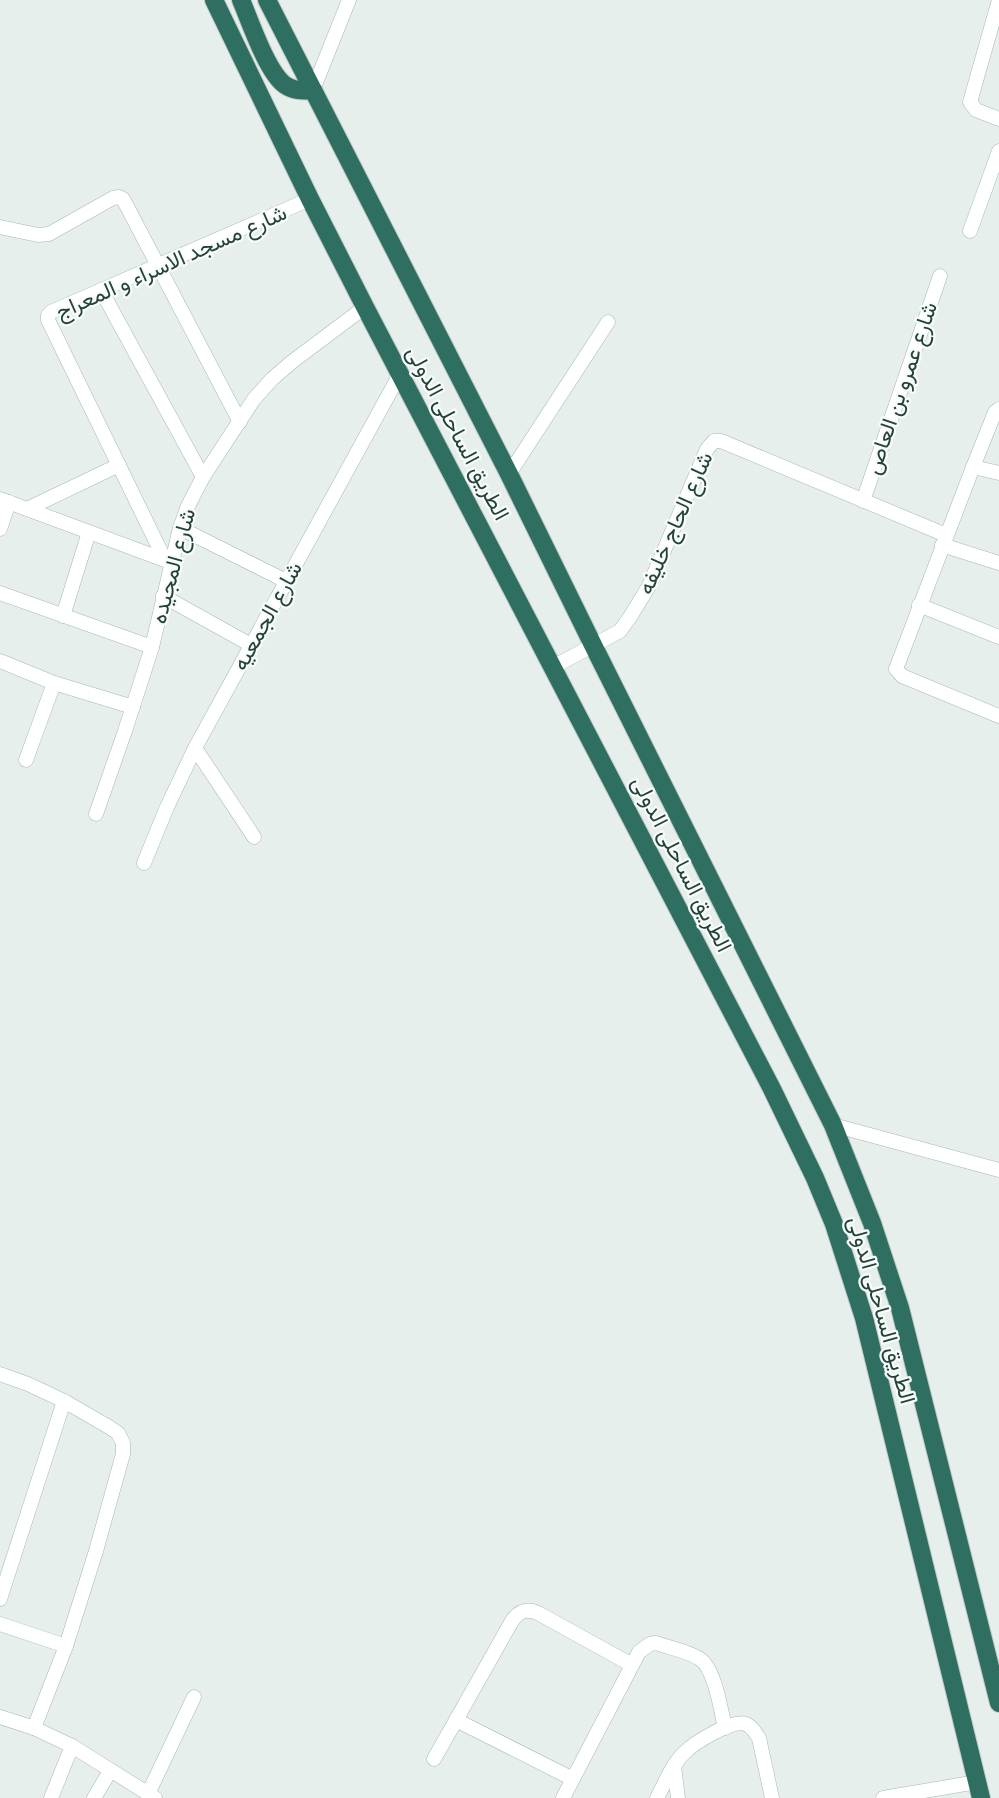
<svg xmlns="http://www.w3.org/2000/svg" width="999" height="1798" viewBox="0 0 999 1798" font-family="Cabin,Vazirmatn,sans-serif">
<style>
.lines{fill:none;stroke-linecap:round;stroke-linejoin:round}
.street-casing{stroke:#a8b8b2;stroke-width:15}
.highway-casing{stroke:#c2cac8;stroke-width:20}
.street{stroke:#fff;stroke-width:14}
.highway{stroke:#2f6f62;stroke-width:18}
.labels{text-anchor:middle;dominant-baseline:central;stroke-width:4.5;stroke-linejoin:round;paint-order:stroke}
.street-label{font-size:22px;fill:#24423a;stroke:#f7fbf9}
</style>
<rect width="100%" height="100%" fill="#e6efeb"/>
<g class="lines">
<g class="street-casing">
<g id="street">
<polyline points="999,0 970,102 976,110 999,119"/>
<polyline points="313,90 349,0"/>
<polyline points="0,227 38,235 49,234 113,198 119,197 123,199 240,422"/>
<polyline points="970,231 999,151"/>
<polyline points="101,290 203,477"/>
<polyline points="999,409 995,412 973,467 896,669 902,676 999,716"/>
<polyline points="973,467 999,473"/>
<polyline points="509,474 608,322"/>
<polyline points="0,499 170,562"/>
<polyline points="863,501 940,276"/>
<polyline points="27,509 119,465"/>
<polyline points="180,528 286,581"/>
<polyline points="0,529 9,502"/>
<polyline points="942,545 999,563"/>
<polyline points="165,560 48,320 48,315 51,312 310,199"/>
<polyline points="0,593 152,647"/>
<polyline points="163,596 251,645"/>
<polyline points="919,605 999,637"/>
<polyline points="63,616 89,532"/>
<polyline points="0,661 54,683 133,707"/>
<polyline points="553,667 620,631 630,617 649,586 707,449 714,441 721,441 946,535"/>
<polyline points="195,748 254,837"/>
<polyline points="26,760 54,683"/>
<polyline points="96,814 125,731 152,647 180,528 188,506 203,477 254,399 272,379 293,361 365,307"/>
<polyline points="144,863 167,807 195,748 400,374"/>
<polyline points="833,1125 999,1170"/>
<polyline points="0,1374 28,1384 64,1401 109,1427 118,1433 123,1443 123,1454 96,1551 66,1646 34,1728"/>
<polyline points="0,1599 64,1401"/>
<polyline points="0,1624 66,1646"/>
<polyline points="0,1717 34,1728 72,1746 155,1798"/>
<polyline points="456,1720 573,1779"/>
<path d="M434,1759L512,1621C519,1611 527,1608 538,1613L632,1665"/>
<polyline points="674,1766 678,1798"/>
<polyline points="148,1794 194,1697"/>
<polyline points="51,1798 72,1746"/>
<polyline points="94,1798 110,1771"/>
<path d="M563,1798L639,1652L650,1644L656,1643C670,1648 688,1651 700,1659C715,1669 721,1711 725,1728"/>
<path d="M657,1798C665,1783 672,1765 684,1753C694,1743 732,1719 746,1724C753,1727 755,1733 759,1738L772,1798"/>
<polyline points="883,1798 977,1782"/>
</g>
</g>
<g class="highway-casing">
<g id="highway">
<polyline points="214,0 310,199 365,307 772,1089 815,1178 834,1224 864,1318 981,1798"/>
<path d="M241,0C250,21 267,72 285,85C294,91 303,91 313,90"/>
<polyline points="267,0 509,474 594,647 833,1125 872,1223 900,1308 999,1703"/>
</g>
</g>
<use href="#street" class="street"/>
<use href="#highway" class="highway"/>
</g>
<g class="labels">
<g class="street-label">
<text transform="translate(171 262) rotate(-24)">شارع مسجد الاسراء و المعراج</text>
<text transform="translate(901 388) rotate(-71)">شارع عمرو بن العاص</text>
<text transform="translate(458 433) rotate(62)">الطريق الساحلى الدولى</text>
<text transform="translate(675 523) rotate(-66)">شارع الحاج خليفه</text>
<text transform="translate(173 566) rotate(-75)">شارع المجيده</text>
<text transform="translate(267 616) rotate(-61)">شارع الجمعيه</text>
<text transform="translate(682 864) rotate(63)">الطريق الساحلى الدولى</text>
<text transform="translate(882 1310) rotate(74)">الطريق الساحلى الدولى</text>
</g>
</g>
</svg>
